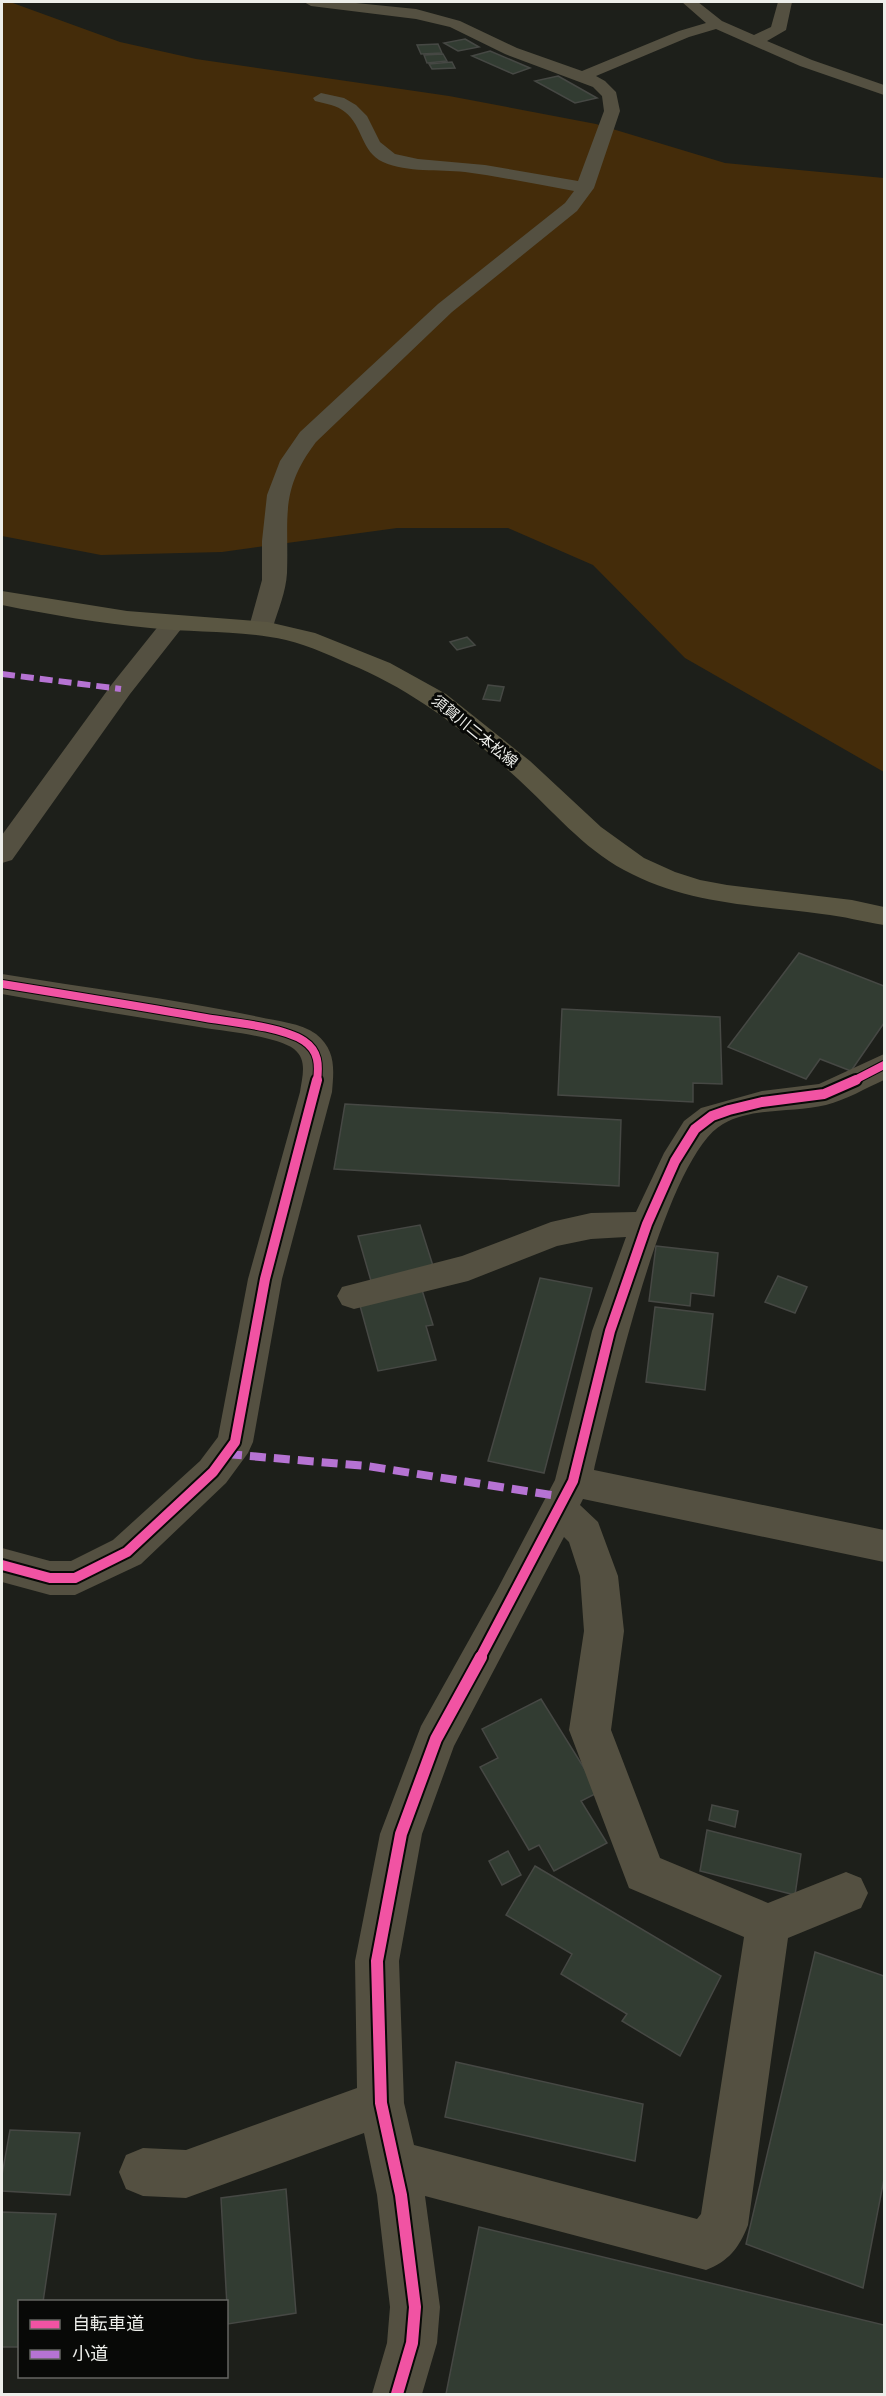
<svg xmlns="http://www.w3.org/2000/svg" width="886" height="2396" viewBox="0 0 886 2396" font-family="'Public Sans','Noto Sans JP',sans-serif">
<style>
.green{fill:#442c0a}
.building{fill:#323c32;stroke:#464844;stroke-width:1.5}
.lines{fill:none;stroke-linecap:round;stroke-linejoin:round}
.minor{fill:#545041;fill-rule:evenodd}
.major{fill:#5a5642;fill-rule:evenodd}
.quiet-far1{stroke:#b673d3;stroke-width:6;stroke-dasharray:13 6;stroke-linecap:butt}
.quiet{stroke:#b673d3;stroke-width:8;stroke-dasharray:16 8;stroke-linecap:butt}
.cycleway-far2-casing{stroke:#080907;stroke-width:10}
.cycleway-far1-casing{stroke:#080907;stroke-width:14}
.cycleway-casing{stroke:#080907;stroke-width:16}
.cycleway-far2{stroke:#f153a3;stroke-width:8}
.cycleway-far1{stroke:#f153a3;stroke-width:10}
.cycleway{stroke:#f153a3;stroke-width:12}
.labels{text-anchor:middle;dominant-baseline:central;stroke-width:6;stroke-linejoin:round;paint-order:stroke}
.far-street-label{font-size:15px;fill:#edeeea;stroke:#080907}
</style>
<rect width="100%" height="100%" fill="#1d1f1a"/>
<polygon class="green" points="2,2 10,2 120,42 196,59 449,96 596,124 725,163 884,178 884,772 685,658 593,565 508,528 397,528 222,552 101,555 2,536"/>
<g class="building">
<polygon points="465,39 479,47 458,51 444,43"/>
<polygon points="438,44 442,53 421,54 417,45"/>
<polygon points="490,51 530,68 513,74 472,56"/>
<polygon points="443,54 447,61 427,63 424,55"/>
<polygon points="452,62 455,68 432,69 429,64"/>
<polygon points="558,76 597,98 575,103 535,81"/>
<polygon points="467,637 475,645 457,650 450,642"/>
<polygon points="488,685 504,687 500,701 483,699"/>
<polygon points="799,953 884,986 884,1023 851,1071 820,1059 806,1079 728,1047"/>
<polygon points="562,1009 720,1017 722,1084 693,1083 693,1102 558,1095"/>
<polygon points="345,1104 621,1120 619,1186 334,1169"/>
<polygon points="420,1225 434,1269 371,1281 358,1236"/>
<polygon points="656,1246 718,1253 714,1296 691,1293 690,1306 649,1301"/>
<polygon points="778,1276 807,1287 795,1313 765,1302"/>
<polygon points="540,1278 592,1288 544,1473 488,1461"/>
<polygon points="422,1290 433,1325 426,1326 436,1360 378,1371 359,1302"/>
<polygon points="655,1307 713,1314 705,1390 646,1382"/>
<polygon points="541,1699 599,1792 581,1801 607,1843 554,1871 539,1845 529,1850 480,1767 498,1758 482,1729"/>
<polygon points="712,1805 738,1811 735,1827 709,1820"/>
<polygon points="707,1830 801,1854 795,1895 700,1871"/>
<polygon points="508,1851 521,1875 502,1885 489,1861"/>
<polygon points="535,1866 721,1976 680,2056 622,2021 627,2014 561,1974 572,1954 506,1915"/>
<polygon points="815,1952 884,1976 884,2179 863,2288 746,2244"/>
<polygon points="456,2062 643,2104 635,2161 445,2117"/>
<polygon points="10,2130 80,2133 70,2195 2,2191 2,2175"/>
<polygon points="286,2189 296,2313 228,2324 221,2198"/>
<polygon points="2,2212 56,2214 43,2302 20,2302 20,2347 2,2347"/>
<polygon points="479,2227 884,2325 884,2394 446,2394"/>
</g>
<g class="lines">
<g class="minor">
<path d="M304,2H346L416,9L460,21L517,48L582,71L679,31L706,23L682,2H698L722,21L754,35L771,27L778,2H792L786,30L767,41L812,60L884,85V95L800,66L716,29L689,37L596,76L605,81L616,92L620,111L594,188L577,211L452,312L316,442C279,491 289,517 287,573C286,592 278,610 273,627L270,632L261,634L252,632L249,627L262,580V541L267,495L280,461L300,432L438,304L565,203L574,191C537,184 501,177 465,172C438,169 408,173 383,162C361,152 363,126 345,112C337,105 326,104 315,101L313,98L321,93L344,98L356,105L367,116L380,142L395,154L418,159L485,165L578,181L604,111L602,96L593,87L505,54L450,27L416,19L311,6Z"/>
<polygon points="173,617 182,619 185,624 130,694 12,860 2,863 2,835 112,684 164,619"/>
<path d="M2,974C87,988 175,999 259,1017C277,1021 301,1023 316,1034C336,1050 334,1069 332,1092L282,1279L253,1442L248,1453L226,1483L141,1564L75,1595H50L2,1582V1548L50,1561H71L113,1540L200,1461L218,1437L248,1279L300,1092C302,1077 308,1060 294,1049C278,1037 227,1031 205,1028C137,1017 69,1006 2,994Z"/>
<path d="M884,1054V1080C866,1088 846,1100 826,1105C793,1113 753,1107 723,1124C665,1156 611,1401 594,1470L884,1530V1562L583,1499L580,1505L598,1522L618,1576L624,1631L611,1730L660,1858L768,1903L846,1872L861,1878L868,1893L861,1908L788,1938L748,2225C739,2248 729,2261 706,2270L425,2196L440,2307L437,2343L422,2394H372L387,2343L390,2307L377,2195L364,2133L186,2198L143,2196L126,2189L119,2172L126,2155L143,2148L186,2150L357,2088L355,1961L380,1834L421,1726L497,1590L555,1480L592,1331L626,1237L591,1239L557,1246L468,1281L354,1309L342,1305L337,1296L342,1287L462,1256L551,1222L591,1213L636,1212L664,1153L684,1121L701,1108L762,1091L819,1084ZM564,1537L569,1542L580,1576L584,1631L569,1730L629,1888L744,1937L701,2214L697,2219L414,2145L404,2103L399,1961L422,1834L454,1746Z"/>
</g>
<path class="major" d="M2,591L127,611L268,622L315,633L390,663L446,694L530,761L601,827L644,858L675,872L700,880L727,885L852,900L884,907V925C864,922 843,916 822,914C754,905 686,904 624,870C583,848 552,810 518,779C470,735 418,694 359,668C335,658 311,646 286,640C242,630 195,633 150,628C100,623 51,615 2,605Z"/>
<polyline class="quiet-far1" points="2,674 121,689"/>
<polyline class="quiet" points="226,1454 367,1466 564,1497"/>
<g class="cycleway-far2-casing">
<g id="cycleway-far2">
<path d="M2,984C70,995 138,1006 206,1018C231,1022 283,1027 304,1041C319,1051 319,1065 317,1081"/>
<polyline points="853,1081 884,1065"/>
</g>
</g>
<g class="cycleway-far1-casing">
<g id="cycleway-far1">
<polyline points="2,1565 50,1578 75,1578 127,1552 213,1472 235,1442 265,1279 317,1080"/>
<polyline points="480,1658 573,1481 610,1331 647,1224 675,1161 695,1129 712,1116 729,1110 762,1102 824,1094 856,1080"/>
</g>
</g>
<g class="cycleway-casing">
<polyline id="cycleway" points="397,2394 412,2343 415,2307 401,2195 381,2103 377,1961 401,1834 436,1739 481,1657"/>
</g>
<use href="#cycleway-far2" class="cycleway-far2"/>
<use href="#cycleway-far1" class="cycleway-far1"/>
<use href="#cycleway" class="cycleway"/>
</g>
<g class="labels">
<g class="far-street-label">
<text transform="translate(475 731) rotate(39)">須賀川二本松線</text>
</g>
</g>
<rect width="886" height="2396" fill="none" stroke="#edeeea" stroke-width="6"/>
<rect x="18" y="2300" width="210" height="78" fill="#080907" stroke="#646562" stroke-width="1.5"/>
<rect x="30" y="2320" width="30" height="9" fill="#f153a3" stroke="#646562" stroke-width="1.5"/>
<text x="72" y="2330" font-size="18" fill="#edeeea">自転車道</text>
<rect x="30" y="2350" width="30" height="9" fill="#b673d3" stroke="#646562" stroke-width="1.5"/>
<text x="72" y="2360" font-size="18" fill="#edeeea">小道</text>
</svg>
